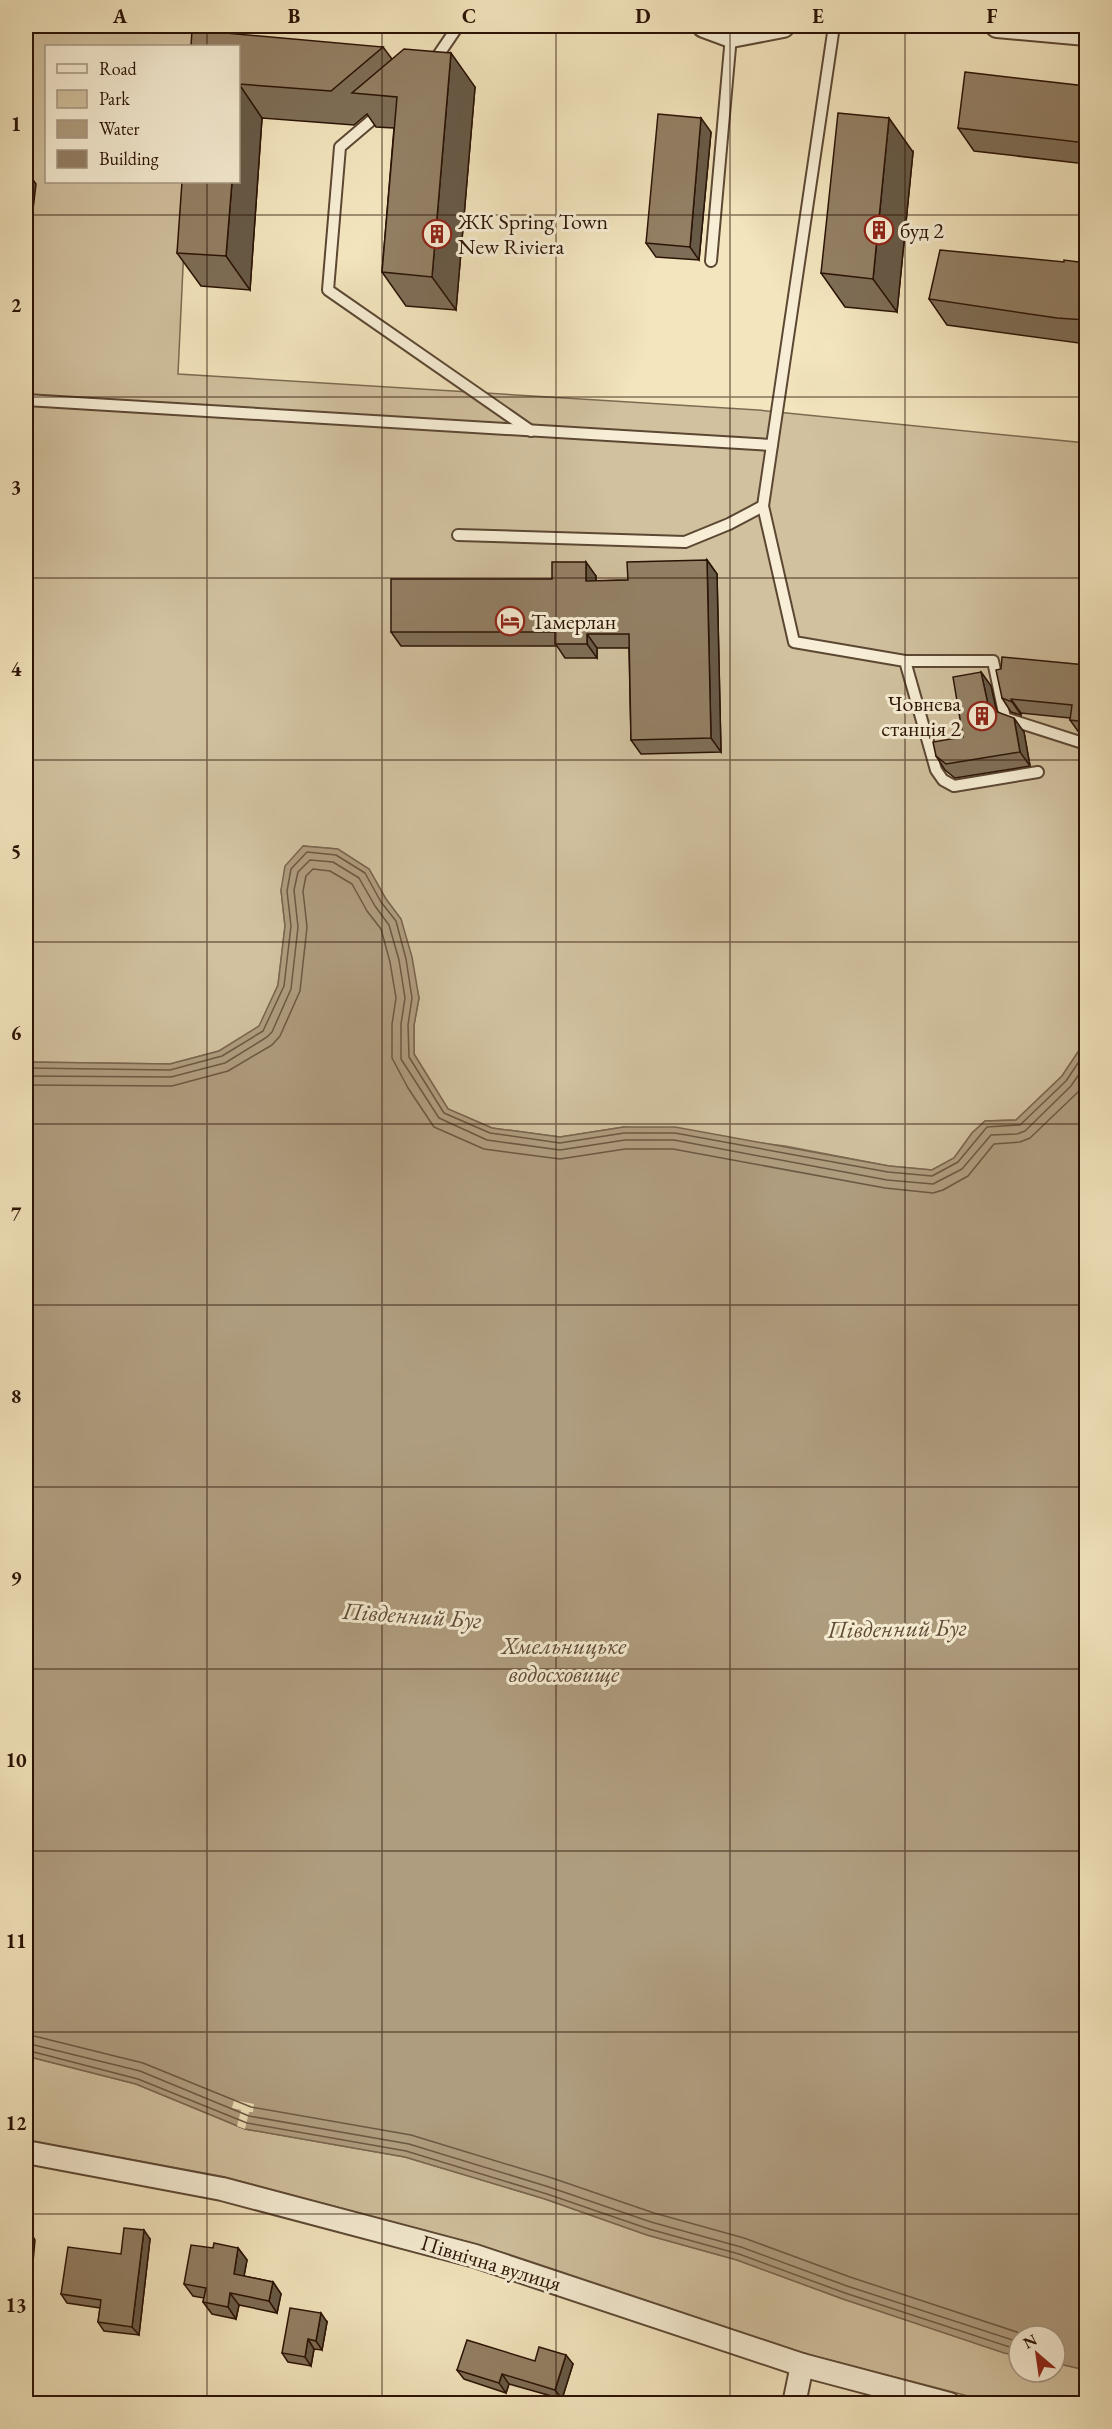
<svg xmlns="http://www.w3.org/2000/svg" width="1112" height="2429" viewBox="0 0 1112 2429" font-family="'EB Garamond',serif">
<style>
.green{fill:#d1c19f;stroke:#7e6a52;stroke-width:1.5}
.water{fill:#af9d7f;stroke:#7a654e;stroke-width:1.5}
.pier{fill:#f3e5be}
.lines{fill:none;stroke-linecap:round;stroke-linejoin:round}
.shore{stroke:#6c5842;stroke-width:1.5}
.service-casing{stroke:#5c4733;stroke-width:14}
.minor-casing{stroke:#5c4733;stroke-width:26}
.service{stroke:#f7eed5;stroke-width:10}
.minor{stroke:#f7eed5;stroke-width:22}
.wall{fill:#7e6e57;stroke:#2a1205;stroke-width:1.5}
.shaded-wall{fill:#675a47;stroke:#2a1205;stroke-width:1.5}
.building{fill:#938065;stroke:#2a1205;stroke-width:1.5}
.grid{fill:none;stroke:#2a1205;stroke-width:1.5;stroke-opacity:0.55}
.labels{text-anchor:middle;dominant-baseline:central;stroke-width:6;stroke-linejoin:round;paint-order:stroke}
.poi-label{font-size:22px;fill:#2a1205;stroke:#f7eed5;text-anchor:start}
.street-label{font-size:22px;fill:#2a1205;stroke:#f7eed5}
.water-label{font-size:24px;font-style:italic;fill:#5f4a36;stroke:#f7eed5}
.neatline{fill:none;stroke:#2a1205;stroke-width:2}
.grid-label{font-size:20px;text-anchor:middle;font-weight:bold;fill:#2a1205}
</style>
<rect width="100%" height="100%" fill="#f3e5be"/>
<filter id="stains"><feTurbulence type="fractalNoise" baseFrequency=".00333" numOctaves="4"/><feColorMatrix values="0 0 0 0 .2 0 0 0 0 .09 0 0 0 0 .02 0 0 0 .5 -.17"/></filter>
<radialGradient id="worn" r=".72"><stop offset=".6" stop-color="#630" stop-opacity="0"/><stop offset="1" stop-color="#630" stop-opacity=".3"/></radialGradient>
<g class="green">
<polygon points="26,26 195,26 194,46 46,46 46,182 187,182 178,374 758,410 1086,443 1086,1040 1062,1076 1016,1120 985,1121 972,1133 954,1158 932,1170 889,1166 785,1146 624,1127 560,1137 492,1128 448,1109 414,1054 414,1025 419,998 401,919 386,899 369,869 337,849 303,846 281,890 285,926 278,985 260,1026 219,1051 170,1064 26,1062"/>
<polygon points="26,2056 136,2084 245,2129 405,2157 545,2199 647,2235 737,2260 843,2299 1019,2356 1019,2372 1055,2372 1055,2363 1086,2370 1086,2403 995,2403 806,2354 479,2245 225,2177 26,2140"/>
</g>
<polygon class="water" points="303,846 338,849 369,869 386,899 401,919 412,957 419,998 414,1025 414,1054 448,1109 492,1128 560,1137 624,1127 675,1127 889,1166 932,1170 954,1158 972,1133 985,1121 1016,1120 1062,1076 1086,1040 1086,2370 1055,2363 1055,2336 1019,2336 1019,2356 1004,2353 843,2299 737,2260 647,2235 545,2199 405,2157 245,2129 136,2084 26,2056 26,1062 170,1064 219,1051 259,1026 278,985 285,926 281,890 285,866"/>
<polygon class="pier" points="234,2100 254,2104 253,2112 249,2112 245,2129 237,2126 241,2110 232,2108"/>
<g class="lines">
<g class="shore">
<polyline points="26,1068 170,1070 222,1056 263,1031 284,986 291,926 287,891 291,869 307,852 336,855 365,873 381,902 396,921 406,959 412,998 408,1025 409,1057 444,1113 490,1133 560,1143 624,1133 675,1133 888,1172 932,1176 958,1162 987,1127 1020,1125 1066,1081 1086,1051"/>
<polyline points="26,1076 171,1077 225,1063 267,1037 272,1032 291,989 298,927 294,890 298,872 310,860 333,862 359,878 375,906 389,925 399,960 405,998 401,1024 401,1059 439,1118 487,1140 560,1150 625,1140 674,1140 887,1180 933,1184 962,1169 991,1135 1017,1134 1025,1131 1071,1086 1086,1064"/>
<polyline points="26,1085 172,1086 228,1071 272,1045 280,1036 300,991 307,927 303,891 306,876 313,869 330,871 352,884 367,911 381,929 390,962 396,998 392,1024 392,1058 408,1088 434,1127 484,1149 560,1159 625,1149 673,1149 885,1188 933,1193 943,1190 968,1176 994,1144 1020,1142 1030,1138 1078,1092 1086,1080"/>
<polyline points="26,2034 143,2063 251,2107 411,2135 552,2178 654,2213 744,2238 850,2277 1029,2336"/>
<polyline points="26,2043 140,2071 249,2116 409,2144 549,2187 651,2222 741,2247 847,2286 1019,2342"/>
<polyline points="26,2050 138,2079 247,2123 406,2151 547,2194 649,2229 739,2254 845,2293 1019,2350"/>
</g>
<g class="service-casing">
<g id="service">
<polyline points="834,26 763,506 794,642 905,661 936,770 943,780 954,786 1038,772"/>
<polyline points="433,63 458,26"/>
<polyline points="380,113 340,147 328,290 531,431"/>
<polyline points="711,261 731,36"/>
<polyline points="26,400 772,445"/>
<polyline points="458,535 685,542 729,524 763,506"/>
<polyline points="905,661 993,661 1005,718 1086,744"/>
</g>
</g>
<g class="minor-casing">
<g id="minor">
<polyline points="704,26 731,36 783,26"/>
<polyline points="997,26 1086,34"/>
<polyline points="26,2152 222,2189 475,2256 802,2365 949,2404"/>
<polyline points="794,2404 802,2365"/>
</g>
</g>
<use href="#service" class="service"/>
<use href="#minor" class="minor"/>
</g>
<g class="wall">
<polygon points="238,46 383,47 392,59 475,87 456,310 406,306 382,272 394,128 376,127 367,114 354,125 262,118 250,290 201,286 177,253"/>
<polygon points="1086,86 1086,164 974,151 958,128"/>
<polygon points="711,132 699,260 656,257 646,243"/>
<polygon points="913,152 897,312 845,307 821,273"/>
<polygon points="1064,262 1086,263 1086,344 947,325 929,299"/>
<polygon points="707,560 717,574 721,752 641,754 631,740 629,648 597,648 597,658 565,658 557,646 401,646 391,632 552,579 596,576 596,581 628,580"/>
<polygon points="1086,665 1086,734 1080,734 1070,720 1070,718 1021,713 1021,715 1011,712 1002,698"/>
<polygon points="981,672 991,686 997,711 1024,732 1030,766 955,778 945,770 936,756 963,737"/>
<polygon points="150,2239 139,2335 104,2331 98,2322 100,2308 67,2303 61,2294 121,2254"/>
<polygon points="213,2248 238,2248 247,2260 244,2276 273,2282 281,2294 277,2313 239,2305 236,2319 212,2314 203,2302 204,2298 193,2296 184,2284"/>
<polygon points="327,2322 322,2350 314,2349 311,2366 288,2362 282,2353"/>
<polygon points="535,2361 573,2364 562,2399 509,2384 506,2393 464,2379 457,2370"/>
</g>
<g class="shaded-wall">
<polygon points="451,53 475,87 456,310 432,277"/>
<polygon points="239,84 262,118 250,290 226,256 232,182 238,182"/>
<polygon points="701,118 711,132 699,260 690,247"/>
<polygon points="889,118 913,152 897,312 873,279"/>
<polygon points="26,170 36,184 26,269"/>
<polygon points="707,560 717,574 721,752 711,738"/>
<polygon points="586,562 596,576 595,595 586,581"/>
<polygon points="587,634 597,648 597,658 587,644"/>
<polygon points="981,672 991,686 999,723 989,709"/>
<polygon points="1011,699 1021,713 1021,715 1012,702"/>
<polygon points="1014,718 1024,732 1030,766 1020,752"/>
<polygon points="27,2227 35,2240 29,2306 26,2301 26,2241"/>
<polygon points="144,2230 150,2239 139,2335 132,2327"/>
<polygon points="238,2248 247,2260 242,2286 234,2274"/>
<polygon points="273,2282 281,2294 277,2313 269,2301"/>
<polygon points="230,2293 239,2305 236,2319 228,2307"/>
<polygon points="321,2313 327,2322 322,2350 316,2341"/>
<polygon points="308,2339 314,2349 311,2366 305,2357"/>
<polygon points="566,2355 573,2364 562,2399 555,2390"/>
<polygon points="502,2374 509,2384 506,2393 499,2383"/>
</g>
<g class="building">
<polygon points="192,30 383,47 331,91 239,84 238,86 238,46 191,46"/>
<polygon points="404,49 451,53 432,277 382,272 397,97 352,93"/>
<polygon points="965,72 1086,86 1086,143 958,128"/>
<polygon points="838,113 889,118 873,279 821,273"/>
<polygon points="658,114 701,118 690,247 646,243"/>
<polygon points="182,182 232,182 226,256 177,253"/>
<polygon points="940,250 1064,262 1064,260 1086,263 1086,320 1057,318 929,299"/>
<polygon points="707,560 711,738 631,740 629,634 587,634 587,644 555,644 555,632 391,632 391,579 552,579 552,562 586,562 586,581 628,580 627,562"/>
<polygon points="1002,657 1086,665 1086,722 1070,720 1072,705 1011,699 1012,702 1002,698 996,670 1001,669"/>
<polygon points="981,672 989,709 1014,718 1020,752 946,764 936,756 933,742 963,737 953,677"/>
<polygon points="124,2228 144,2230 132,2327 98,2322 101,2300 61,2294 68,2247 121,2254"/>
<polygon points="214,2243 238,2248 234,2274 273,2282 269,2301 230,2293 228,2307 203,2302 206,2288 184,2284 191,2245 213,2248"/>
<polygon points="290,2308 321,2313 316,2341 308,2339 305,2357 282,2353"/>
<polygon points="467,2340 535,2361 539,2347 566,2355 555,2390 502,2374 499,2383 457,2370"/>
</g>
<path class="grid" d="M207,26V46M382,26V2404M556,26V2404M730,26V2404M905,26V2404M207,182V2404M26,215H1086M26,397H1086M26,578H1086M26,760H1086M26,942H1086M26,1124H1086M26,1305H1086M26,1487H1086M26,1669H1086M26,1851H1086M26,2032H1086M26,2214H1086"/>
<defs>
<g id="building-ring" transform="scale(1.5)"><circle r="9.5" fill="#f7eed5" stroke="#8f2418" stroke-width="1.5"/><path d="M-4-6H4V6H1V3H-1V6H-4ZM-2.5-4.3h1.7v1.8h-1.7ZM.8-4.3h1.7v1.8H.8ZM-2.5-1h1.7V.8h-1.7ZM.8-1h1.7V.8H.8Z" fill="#8f2418"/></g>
<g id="hotel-ring" transform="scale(1.5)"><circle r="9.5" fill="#f7eed5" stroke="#8f2418" stroke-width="1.5"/><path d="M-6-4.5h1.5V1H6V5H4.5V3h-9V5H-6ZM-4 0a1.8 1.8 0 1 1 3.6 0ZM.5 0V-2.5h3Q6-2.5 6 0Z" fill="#8f2418"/></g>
</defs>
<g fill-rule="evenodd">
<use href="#building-ring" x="879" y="230"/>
<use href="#building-ring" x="437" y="234"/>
<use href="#hotel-ring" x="510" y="621"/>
<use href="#building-ring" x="982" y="716"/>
</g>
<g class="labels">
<g class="poi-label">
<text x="458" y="221">ЖК Spring Town<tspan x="458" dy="25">New Riviera</tspan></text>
<text x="900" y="230">буд 2</text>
<text x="531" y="621">Тамерлан</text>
<text x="961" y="703" text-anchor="end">Човнева<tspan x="961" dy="25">станція 2</tspan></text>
</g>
<g class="street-label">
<text transform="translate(491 2263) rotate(17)">Північна вулиця</text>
</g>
<g class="water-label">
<text transform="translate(412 1615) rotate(4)">Південний Буг</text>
<text transform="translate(897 1628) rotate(-1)">Південний Буг</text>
<text x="564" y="1645">Хмельницьке<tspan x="564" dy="28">водосховище</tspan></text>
</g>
</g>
<rect width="1112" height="2429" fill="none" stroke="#f3e5be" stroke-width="66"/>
<rect x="45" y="45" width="195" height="138" fill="#f7eed5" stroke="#a59682" stroke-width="1.5"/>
<rect x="57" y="64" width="30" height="9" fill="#f7eed5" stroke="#a59682" stroke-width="1.5"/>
<text x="99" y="75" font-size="18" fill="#2a1205">Road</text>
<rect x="57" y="90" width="30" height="18" fill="#d1c19f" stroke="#a59682" stroke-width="1.5"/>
<text x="99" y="105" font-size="18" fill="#2a1205">Park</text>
<rect x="57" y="120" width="30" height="18" fill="#af9d7f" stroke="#a59682" stroke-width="1.5"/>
<text x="99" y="135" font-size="18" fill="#2a1205">Water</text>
<rect x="57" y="150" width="30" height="18" fill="#938065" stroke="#a59682" stroke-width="1.5"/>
<text x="99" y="165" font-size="18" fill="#2a1205">Building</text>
<g transform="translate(1037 2354) rotate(331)"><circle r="28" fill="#f7eed5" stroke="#a59682" stroke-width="1.5"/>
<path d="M0-4.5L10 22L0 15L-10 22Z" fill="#8f2418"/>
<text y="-9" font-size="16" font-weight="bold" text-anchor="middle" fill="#2a1205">N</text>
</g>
<rect x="33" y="33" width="1046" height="2363" class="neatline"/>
<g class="grid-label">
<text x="120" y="23">A</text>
<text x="294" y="23">B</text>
<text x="469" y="23">C</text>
<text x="643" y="23">D</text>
<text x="818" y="23">E</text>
<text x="992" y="23">F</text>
<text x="16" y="131">1</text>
<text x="16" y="312">2</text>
<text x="16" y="494">3</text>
<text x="16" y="676">4</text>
<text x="16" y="858">5</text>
<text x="16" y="1040">6</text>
<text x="16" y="1221">7</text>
<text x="16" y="1403">8</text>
<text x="16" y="1585">9</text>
<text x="16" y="1767">10</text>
<text x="16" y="1948">11</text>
<text x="16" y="2130">12</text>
<text x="16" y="2312">13</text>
</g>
<rect width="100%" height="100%" filter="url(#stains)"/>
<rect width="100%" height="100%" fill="url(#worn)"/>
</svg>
